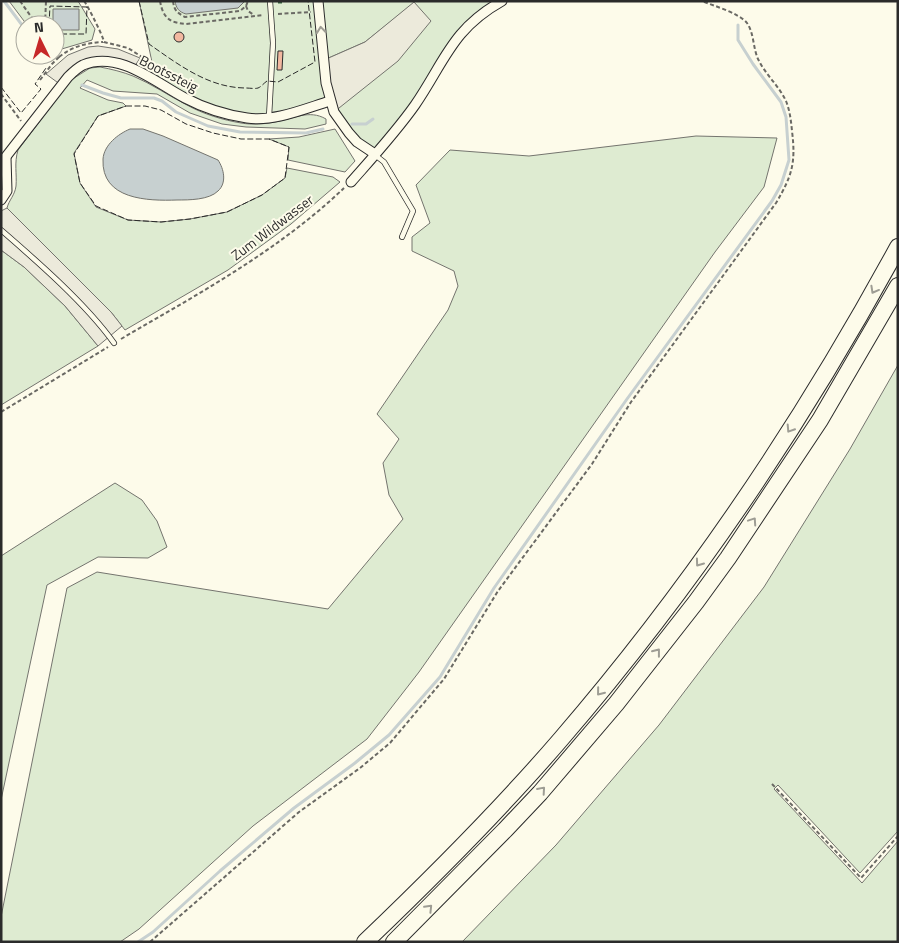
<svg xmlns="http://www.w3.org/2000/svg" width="899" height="943" viewBox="0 0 899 943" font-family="'Titillium Web',sans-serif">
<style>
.green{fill:#deebd1;stroke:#74746e}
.parking{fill:#eceadb;stroke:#74746e}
.water{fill:#c7d0d0;stroke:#74746e}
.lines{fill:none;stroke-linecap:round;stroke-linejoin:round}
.stream{stroke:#c7d0d0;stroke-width:3}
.building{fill:#f2b8a0;stroke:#2b2b2b}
.service-casing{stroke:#2b2b2b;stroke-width:6}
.minor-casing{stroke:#2b2b2b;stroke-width:11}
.motorway-casing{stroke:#2b2b2b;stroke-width:18}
.path{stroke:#6a6964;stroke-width:2;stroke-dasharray:4 2.5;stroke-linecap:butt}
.service{stroke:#fdfbea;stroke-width:4.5}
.minor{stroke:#fdfbea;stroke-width:9}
.motorway{stroke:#fdfbea;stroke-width:16}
.hedge{stroke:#34623c;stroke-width:4;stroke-dasharray:2.5 4;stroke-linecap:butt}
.fence{stroke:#2b2b2b;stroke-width:1;stroke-dasharray:6 2.5;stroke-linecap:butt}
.oneway{stroke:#9e9d94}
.labels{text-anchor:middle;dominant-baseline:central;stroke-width:4;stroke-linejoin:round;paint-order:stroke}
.street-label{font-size:14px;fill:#2b2b2b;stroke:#fdfbea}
</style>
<rect width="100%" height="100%" fill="#fdfbea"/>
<g class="green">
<polygon points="9,1 78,1 95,29 92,40 55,51 55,25 27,25"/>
<polygon points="139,1 502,1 472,22 415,104 375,154 334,112 414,3 365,42 324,60 330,101 269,117 218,112 156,81"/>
<path d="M100,67C111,69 123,72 133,76C152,84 169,96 187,105C203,114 223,120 241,123C252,125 265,124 275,122C293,119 309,109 326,119V124L305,129L246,127L222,124L190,113L157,94L113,91L87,80L80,88L108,100L123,103L126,106L98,116L74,153L80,183L96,207L128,220L161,222L190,219L227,212L262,195L285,178L287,168L333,177L340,182L291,224L228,270L125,330L111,312L7,208C9,200 15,195 16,186C17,174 14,163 18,150L71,80L90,68Z"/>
<polygon points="335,129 355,161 345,172 288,160 289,147 269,139 299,137"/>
<polygon points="696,136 777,138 764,187 715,252 419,672 367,739 253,826 139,929 120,942 1,942 1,917 67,588 97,572 328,609 403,519 389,495 383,463 399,439 377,414 448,310 458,286 454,271 412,251 412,237 430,223 416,185 450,150 529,156"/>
<polygon points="1,250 24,267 65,306 98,346 1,405"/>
<polygon points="898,365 898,831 860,873 778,785 774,789 862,883 898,841 898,942 462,942 556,845 659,725 764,587 850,449"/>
<polygon points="115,483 142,500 157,521 167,547 148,558 98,557 47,585 1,800 1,556"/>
</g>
<g class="parking">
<polygon points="414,2 431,21 398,61 334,112 324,60 365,42"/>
<polygon points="98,46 118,49 140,58 133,69 94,62 61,85 46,74 68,55 88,47"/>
<polygon points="7,208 111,312 122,326 98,346 65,306 24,267 1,250 1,211"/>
</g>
<g class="water">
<path d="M175,1H245L238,8L186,14C179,12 176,8 175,1Z"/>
<polygon points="53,9 79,9 79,30 55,30 55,25 53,25"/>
<path d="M130,129H143L163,136L218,160C224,169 227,183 218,191C209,200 189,200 177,200C148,201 101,200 103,159C104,145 118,134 130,129Z"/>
</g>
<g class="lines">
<g class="stream">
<polyline points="4,1 25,29"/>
<polyline points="82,85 103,93 121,98 154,98 162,101 176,112 208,126 240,132 306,133 323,129"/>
<polyline points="352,124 366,124 373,119"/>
<polyline points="138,942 153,932 220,871 294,808 355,763 389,735 440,677 494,588 627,399 772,201 781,185 789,160 786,117 781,102 753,64 738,40 738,25"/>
</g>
</g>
<g class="building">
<circle cx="179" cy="37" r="5"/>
<polygon points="278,51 283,51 282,70 277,70"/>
</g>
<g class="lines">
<g class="service-casing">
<g id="service">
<polyline points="269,117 273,43 270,1"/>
<polyline points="375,155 384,162 413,211 402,237"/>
<path d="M1,230C38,262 86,304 114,343"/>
</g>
</g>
<g class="minor-casing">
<g id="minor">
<polyline points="318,1 326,83 334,112 349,133 357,142 375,154"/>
<path d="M1,163L68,77C72,73 77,68 83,65C119,50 156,83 185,98C204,108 226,115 247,118C274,122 304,109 330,101"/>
<path d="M351,182C373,157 396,132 415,105C445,61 452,29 502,1"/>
<polyline points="1,200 7,191 6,158"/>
</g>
</g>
<g class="motorway-casing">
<g id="motorway">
<path d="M365,942C433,877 500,810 561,739C691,588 803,422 898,247"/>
<polyline points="394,942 505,830 540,793 616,704 696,602 728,558 820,420 898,286"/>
</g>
</g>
<g class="path">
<polyline points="20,1 37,25"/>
<path d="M84,1C88,6 104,38 104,42L128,48L142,57L140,61"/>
<path d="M160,1C163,18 170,23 186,24L263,15"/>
<path d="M173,1C174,10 177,13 185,17L240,11L246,6L248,1"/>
<polyline points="246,6 248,11 254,15"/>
<polyline points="278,14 311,12"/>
<polyline points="45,25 46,1"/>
<path d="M59,57C73,46 86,43 103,42"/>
<polyline points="40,80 52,64 59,57 55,51"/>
<polyline points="1,94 21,121"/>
<path d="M121,339C198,294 278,251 344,188"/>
<polyline points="1,412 108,347"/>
<polyline points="772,784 861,878 898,836"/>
<path d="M150,942L299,812L360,768L390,743L444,679L498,591L592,464L631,402L776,203C792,176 796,163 792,131C791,121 790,111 786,101C779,86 765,74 758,59C753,48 754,33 747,23C739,13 714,6 702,1"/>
</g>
<use href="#service" class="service"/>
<use href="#minor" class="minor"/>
<use href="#motorway" class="motorway"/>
<polyline class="hedge" points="280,1 280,7"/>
<g class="fence">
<path d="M139,1L149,44C179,65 209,88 246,88C249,88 255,89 258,88C261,87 264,83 267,81L278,82L315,62L308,1"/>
<polyline points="49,25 50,6 87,7 86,34 55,34"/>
<polyline points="1,87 21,113 41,89 35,84 46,68"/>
<polygon points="126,106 145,106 161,110 186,124 213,133 241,139 269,139 289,147 285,178 262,195 227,212 190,219 161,222 128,220 96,206 80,183 74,154 98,116"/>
</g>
</g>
<defs><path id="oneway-chevron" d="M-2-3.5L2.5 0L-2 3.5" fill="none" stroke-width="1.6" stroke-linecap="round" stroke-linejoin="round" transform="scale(1.25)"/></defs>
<g class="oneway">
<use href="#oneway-chevron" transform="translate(321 30) rotate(-96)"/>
<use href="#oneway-chevron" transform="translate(874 290) rotate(119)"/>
<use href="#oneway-chevron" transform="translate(790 429) rotate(123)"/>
<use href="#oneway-chevron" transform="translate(753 521) rotate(-56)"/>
<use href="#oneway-chevron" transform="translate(699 563) rotate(126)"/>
<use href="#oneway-chevron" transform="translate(657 652) rotate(-52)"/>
<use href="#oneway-chevron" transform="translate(600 692) rotate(129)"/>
<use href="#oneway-chevron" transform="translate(542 790) rotate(-49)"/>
<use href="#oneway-chevron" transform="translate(429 908) rotate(-46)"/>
</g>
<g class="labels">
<g class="street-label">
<text transform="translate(169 73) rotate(27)">Bootssteig</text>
<text transform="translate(272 227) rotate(-37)">Zum Wildwasser</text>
</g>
</g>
<rect width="899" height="943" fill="none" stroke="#2b2b2b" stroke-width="5"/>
<g transform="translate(40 40) rotate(355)"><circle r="24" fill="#fdfbea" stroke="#a9a89e"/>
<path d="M0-4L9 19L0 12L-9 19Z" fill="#c62828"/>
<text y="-8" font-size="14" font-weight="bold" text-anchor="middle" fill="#2b2b2b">N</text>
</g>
</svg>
